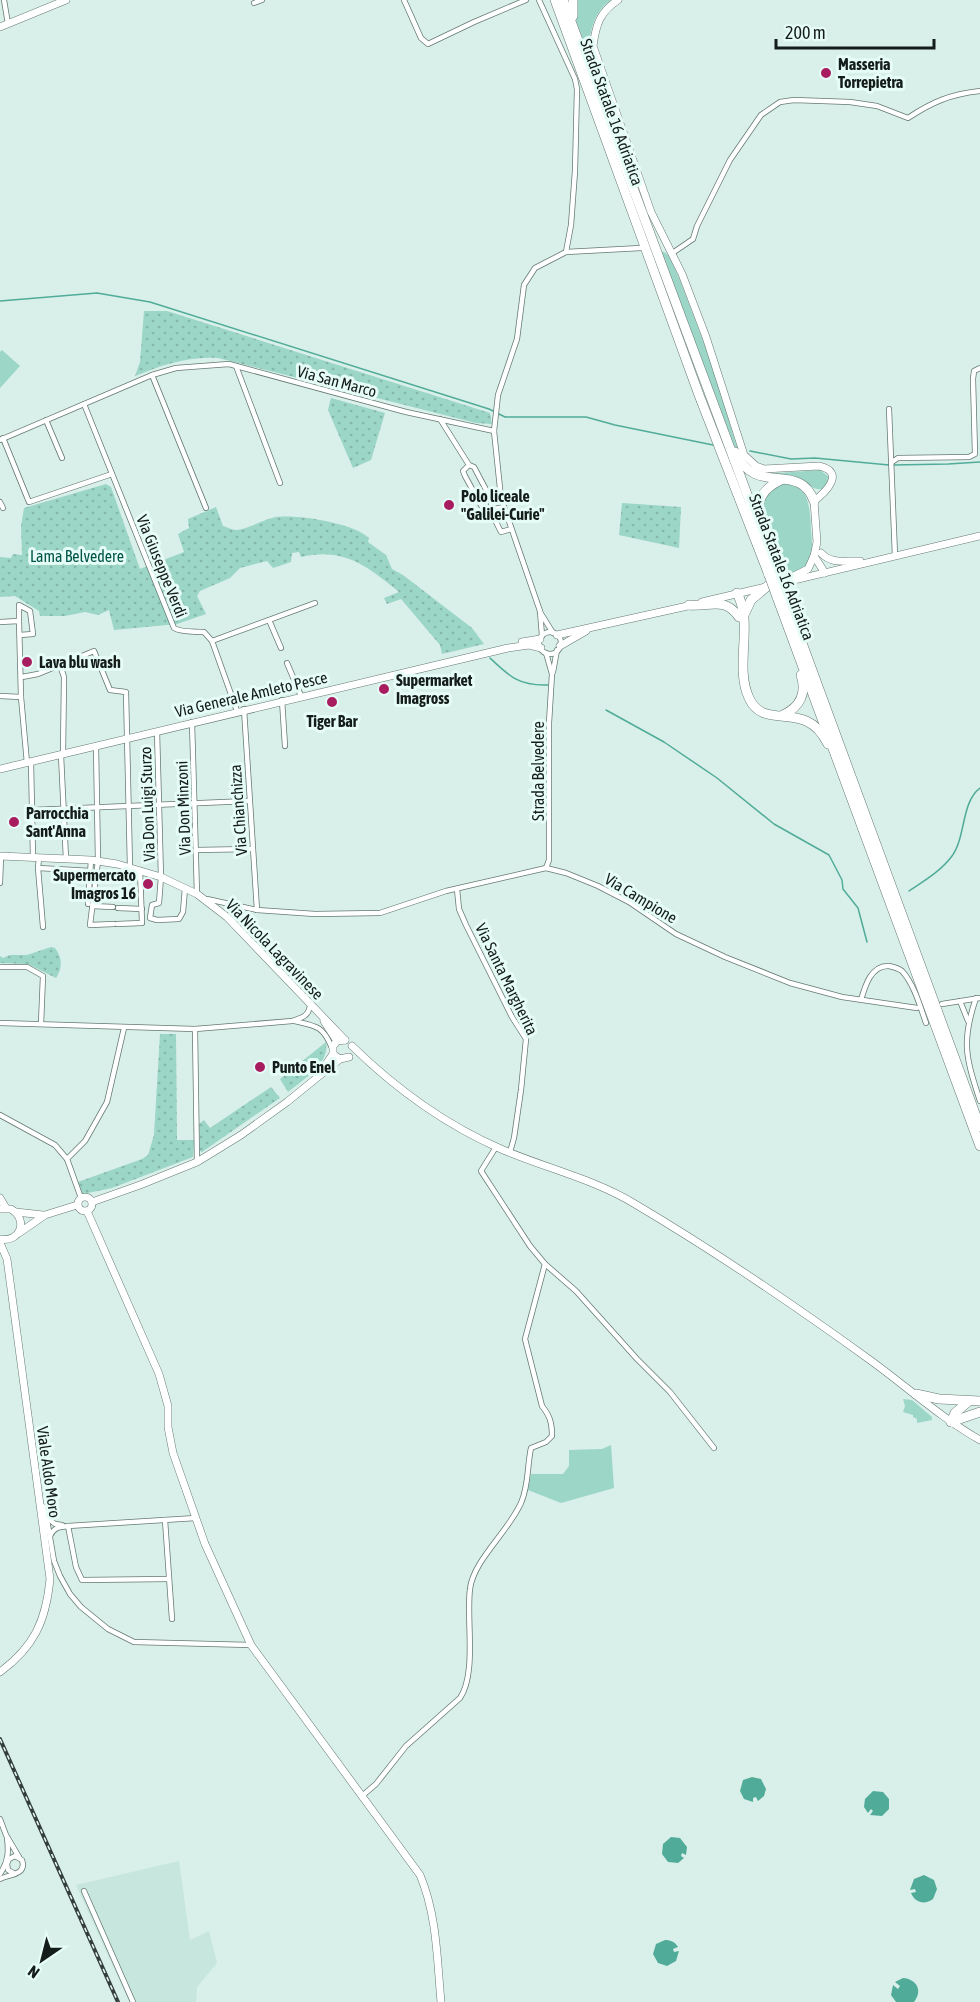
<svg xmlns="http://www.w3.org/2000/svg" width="980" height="2002" viewBox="0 0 980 2002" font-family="'Asap Condensed',sans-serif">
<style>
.built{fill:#c7e6de}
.green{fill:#9bd6c7}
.park{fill:url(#park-dots)}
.water{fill:#50ac99}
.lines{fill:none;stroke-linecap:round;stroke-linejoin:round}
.stream{stroke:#50ac99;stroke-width:1.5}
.street-casing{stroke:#657973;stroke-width:6}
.secondary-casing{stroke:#657973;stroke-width:8}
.highway-casing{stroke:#657973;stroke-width:10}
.street{stroke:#fff;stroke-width:4.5}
.secondary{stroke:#fff;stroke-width:7}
.highway{stroke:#fff;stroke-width:9}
.rail-casing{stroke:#343e3b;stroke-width:4}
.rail{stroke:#e6fcf6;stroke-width:1.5;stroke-dasharray:4.5;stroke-linecap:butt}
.highway-bridge-casing{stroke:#657973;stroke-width:10;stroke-linecap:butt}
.highway-bridge{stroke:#fff;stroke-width:9}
.poi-dot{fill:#a81d60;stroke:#e6fcf6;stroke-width:2}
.labels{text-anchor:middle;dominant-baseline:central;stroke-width:6;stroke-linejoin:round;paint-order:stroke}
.poi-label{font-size:16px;font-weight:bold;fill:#151d1b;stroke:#e6fcf6;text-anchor:start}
.street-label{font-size:16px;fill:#151d1b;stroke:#e6fcf6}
.park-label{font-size:16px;fill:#015548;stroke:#e6fcf6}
</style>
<defs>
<pattern id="park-dots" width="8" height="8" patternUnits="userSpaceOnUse" patternTransform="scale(1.5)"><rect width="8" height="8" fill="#9bd6c7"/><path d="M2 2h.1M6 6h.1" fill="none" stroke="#85b7aa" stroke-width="1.8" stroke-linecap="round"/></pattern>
</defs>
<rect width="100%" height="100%" fill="#d9efe9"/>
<polygon class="built" points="179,1861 190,1940 209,1931 217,1963 197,1987 196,2002 129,2002 76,1885"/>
<g class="green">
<path d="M575,0H611C594,11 588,33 590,53L619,140L574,15Z"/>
<path d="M661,251L666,253L670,258L679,278L711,362L736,444L743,461L755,471L764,474L820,470L829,477L825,488C813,493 806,481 796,477C789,475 783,476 777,477C756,479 745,468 736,451Z"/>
<polygon points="2,350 20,366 0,388 0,352"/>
<path d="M780,484C810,481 810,509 811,531C812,542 814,554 808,563C802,571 793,574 784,577L760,518L764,495Z"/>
<polygon points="903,1399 912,1400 932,1417 932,1420 917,1423 917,1419 913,1417 913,1415 903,1412 905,1406"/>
<polygon points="611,1445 614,1488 561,1503 528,1490 531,1474 563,1474 569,1466 569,1450 602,1449"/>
</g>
<g class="park">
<path d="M144,311H167L490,413L492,424L476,423L218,358C188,356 162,365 135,376L140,362Z"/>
<polygon points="331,398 385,413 371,460 353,468 328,410"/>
<path d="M106,484L111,487L140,569L184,552L178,534L189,528L188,519L216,507L223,526C227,527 232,530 236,530C245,530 265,519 276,517C296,514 355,523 369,538L368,542L386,555L392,569L403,575L472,628L484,644L442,654L440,645L401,599L387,604L384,598L399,592C367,566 344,547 301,557L299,552L292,553L291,562L273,568L267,561L240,568L230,578L200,591L197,596L206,614L177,624L114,630L109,610L98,615L85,612L65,616H40L39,611L15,596L0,597V557L11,558L13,554L22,555L21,526L24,508Z"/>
<polygon points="622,503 681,507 679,548 619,535"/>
<path d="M51,947L55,948C62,957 63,968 56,978L28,964L0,963V956L3,958L10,955H27Z"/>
<polygon points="160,1034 176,1034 177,1140 194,1140 193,1157 112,1188 83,1194 78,1182 142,1159 148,1155 154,1135"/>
<path d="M326,1042C330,1064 304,1079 288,1092L280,1079Z"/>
<polygon points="271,1087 280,1098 202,1152 200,1151 199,1124 204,1120 210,1128"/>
</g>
<g class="water">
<polygon points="752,1777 761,1779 766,1789 764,1796 758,1801 756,1797 753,1798 753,1802 744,1799 740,1791 743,1780"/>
<polygon points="873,1791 883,1792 889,1799 889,1809 882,1816 870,1815 873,1811 871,1809 868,1813 864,1807 865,1799"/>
<polygon points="671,1837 680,1838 687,1847 686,1855 682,1853 681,1856 684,1858 678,1863 668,1862 662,1854 663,1844"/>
<path d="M924,1875L934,1880L937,1889L933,1899C925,1905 915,1903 911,1893L916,1892L915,1889L910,1890L914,1879Z"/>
<path d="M665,1940C671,1940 675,1942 678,1947L673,1949L674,1952L679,1951L676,1961L667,1966L658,1963L653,1954L656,1944Z"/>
<path d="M903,1978C917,1979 923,1991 914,2002H896L891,1995L893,1985L898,1989L900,1986L895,1982Z"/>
</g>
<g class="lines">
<g class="stream">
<polyline points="0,301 97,293 150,302 489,409 505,417 586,417 615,425 713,445"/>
<polyline points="750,451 791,459 815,458 889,465"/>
<polyline points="893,465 948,464 980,462"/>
<path d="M490,658C510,677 519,686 548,685"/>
<polyline points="606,710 664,742 717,778 774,824 829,855 842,880 843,889 858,908 867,942"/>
<path d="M909,891C924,881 941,871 952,856C966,837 961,802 980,788"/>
</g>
<g class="street-casing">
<g id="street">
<polyline points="4,0 8,24"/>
<polyline points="404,0 421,38 428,44 474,22 526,0"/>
<polyline points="254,3 262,0"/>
<polyline points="566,252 641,248"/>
<path d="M671,254L693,239L697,226L730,160L761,115L780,102L794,100L850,102L877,106L908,118C932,102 951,94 980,91"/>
<polyline points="236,366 280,483"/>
<polyline points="152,375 206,508"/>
<path d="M84,404L174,628C183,633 194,631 204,632L212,641L237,711"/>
<polyline points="889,409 895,556"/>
<polyline points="440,419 469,465 463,471 465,476 482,507 490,510 501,532 511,529"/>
<polyline points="46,420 62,458"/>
<polyline points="494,431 498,395 517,339 524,285 535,268 566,252 571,225 575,171 577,89 575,79 539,0"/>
<polyline points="3,438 29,502 112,474"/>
<polyline points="0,440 152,375 176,368 229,364 406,412 494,431 501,498 540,611 542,636"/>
<polyline points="892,462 898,458 969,457 975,454 973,379 974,371 980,368"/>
<polyline points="469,465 474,467 492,501 490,510 504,507"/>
<polyline points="0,502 3,508"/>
<polyline points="540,612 553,633"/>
<polyline points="269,620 281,648"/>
<polyline points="19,621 19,605 30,611 33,634 20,635"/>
<polyline points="0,622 19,621 21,697"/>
<circle cx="550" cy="643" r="11"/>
<polyline points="212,641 315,603"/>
<polyline points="546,653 552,674 549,723 549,860 546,868"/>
<polyline points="287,663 301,696"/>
<polyline points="60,665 64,677 63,754"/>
<polyline points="553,672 557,650"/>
<polyline points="22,677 38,674 94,651 110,690 126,692 130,867"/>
<polyline points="0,696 21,697 27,763"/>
<polyline points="282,700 285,746"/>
<polyline points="244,709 257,910"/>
<polyline points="192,722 197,894"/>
<polyline points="157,731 161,877 159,903 152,905 150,918 157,920 179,919 183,912 185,888"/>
<polyline points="96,746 98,861 90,925 114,924"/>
<polyline points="61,755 66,859"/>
<polyline points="31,762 33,857"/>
<polyline points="32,810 249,801"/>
<polyline points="196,850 252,849"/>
<polyline points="39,858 38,868 91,871"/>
<polyline points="38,868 43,927"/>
<polyline points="0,883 1,856"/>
<polyline points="457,889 459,909 466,925 512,1017 526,1039 521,1090 514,1138 510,1152"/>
<polyline points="207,899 257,910 315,914 380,913 446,891 546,868 566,873 598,886 629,902 676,934 725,957 790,983 842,997 917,1008"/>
<polyline points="88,904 91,860"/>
<polyline points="92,906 113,907"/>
<polyline points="118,908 142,909"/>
<polyline points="117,924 142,923 140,870"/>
<polyline points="0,967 27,967 43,976 41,1024"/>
<path d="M976,998C961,1042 966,1058 980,1101"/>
<path d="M861,1000C865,986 871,965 889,966C894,967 898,968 902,971C914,984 920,1006 926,1023"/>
<polyline points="960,1001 968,1021"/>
<polyline points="942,1004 980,998"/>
<path d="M294,1021C317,1026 323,1026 332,1048"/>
<path d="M0,1023L195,1029L292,1021C302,1018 309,1016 310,1005"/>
<polyline points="195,1029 197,1162"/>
<polyline points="0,1115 55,1145 67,1159"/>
<polyline points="81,1198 67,1159 85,1141 107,1102 124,1028"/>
<polyline points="545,1264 576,1291 637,1359 670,1392 714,1448"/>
<polyline points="40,1504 45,1508 54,1561 60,1576 70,1594 81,1607 108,1629 134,1642 251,1645"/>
<polyline points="46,1517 55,1524 62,1525"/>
<polyline points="165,1520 172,1619"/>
<polyline points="68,1526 76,1567 82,1580 169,1579"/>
<path d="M50,1536C54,1527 60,1527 68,1526L196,1518"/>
<path d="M362,1796L376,1784L406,1746L460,1698C477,1673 466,1619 470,1589C473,1561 508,1532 521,1503C529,1485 527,1466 531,1448L546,1442L552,1436C552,1423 550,1416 542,1406L525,1339L545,1264L530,1246L481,1171L496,1147"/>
<polyline points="0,1819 6,1835 19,1857"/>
<path d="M0,1874C8,1862 9,1852 7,1838"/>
<path d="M0,1879C10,1874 27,1875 22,1860L15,1856L9,1859L7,1864L8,1870L15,1874"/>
<polyline points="84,1891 133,2002"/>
</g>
</g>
<g class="secondary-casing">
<g id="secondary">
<path d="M618,0C600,12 596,24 593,46L651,212L682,274L706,337L744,455L756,466L764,469L819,466C846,472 826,492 814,501L817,542L814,556L825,573"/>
<polyline points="0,27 66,0"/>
<path d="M821,553C833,565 845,560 860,561"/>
<polyline points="794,576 808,569 814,556"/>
<polyline points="702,602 980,536"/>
<polyline points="557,635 692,605"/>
<polyline points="522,642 540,639"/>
<polyline points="560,646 586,631"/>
<polyline points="0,769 508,648 529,645 541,648"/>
<polyline points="0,856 91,860 117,864 161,877 197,894 227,917 345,1040"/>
<polyline points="324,1021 337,1041"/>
<path d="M352,1046C394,1087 446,1125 501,1149C545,1168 594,1179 635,1204C716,1252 794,1305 870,1360C906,1386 941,1418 980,1440"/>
<polyline points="340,1059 333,1054 333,1046 337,1041 345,1040"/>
<polyline points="320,1073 333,1054"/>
<circle cx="85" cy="1204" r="7"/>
<polyline points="0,1198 6,1208"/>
<polyline points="92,1202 140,1185 197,1162 241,1135 287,1102 340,1059 349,1057"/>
<path d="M0,1209H11C29,1220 20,1243 0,1239"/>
<path d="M87,1211L159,1374L168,1406V1427L173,1453L205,1544L251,1645L420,1875C437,1915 437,1959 441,2002"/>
<polyline points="16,1212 43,1215"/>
<polyline points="19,1233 45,1215 77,1205"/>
<path d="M0,1243L7,1259L50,1579C46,1621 34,1647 0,1672"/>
</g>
</g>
<g class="highway-casing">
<g id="highway">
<polyline points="555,0 699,395 769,575"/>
<polyline points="563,0 776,572"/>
<polyline points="573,0 573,16"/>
<path d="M735,452C756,498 799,460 814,501"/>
<path d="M759,518C756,499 764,488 781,480"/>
<path d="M737,593C754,624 734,666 749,698C765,733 805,697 828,744"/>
<polyline points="784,594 980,1127"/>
<polyline points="777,597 980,1146"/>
<path d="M689,605C710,607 724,596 739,617"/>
<polyline points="745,613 751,600 770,584"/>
<path d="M783,715C800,707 807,693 801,675"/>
<polyline points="916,1394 939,1399 980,1401"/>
<polyline points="951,1422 980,1412"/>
<polyline points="951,1422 955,1413 969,1401"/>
</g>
</g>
<use href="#street" class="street"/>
<use href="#secondary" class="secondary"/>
<use href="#highway" class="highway"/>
<g class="rail-casing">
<polyline id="rail" points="0,1739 118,2002"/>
</g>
<use href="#rail" class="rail"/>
<g class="highway-bridge-casing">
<g id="highway-bridge">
<polyline points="776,572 784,594"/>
<polyline points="769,575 777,597"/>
</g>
</g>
<use href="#highway-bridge" class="highway-bridge"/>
</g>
<g class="poi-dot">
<circle cx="826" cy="73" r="6"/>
<circle cx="449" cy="505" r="6"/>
<circle cx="27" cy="662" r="6"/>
<circle cx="384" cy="689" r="6"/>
<circle cx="332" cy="702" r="6"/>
<circle cx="14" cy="822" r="6"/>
<circle cx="148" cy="884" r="6"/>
<circle cx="260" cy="1067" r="6"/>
</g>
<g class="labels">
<g class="poi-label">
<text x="838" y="64">Masseria<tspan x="838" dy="18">Torrepietra</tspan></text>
<text x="461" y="496">Polo liceale<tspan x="461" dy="18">"Galilei-Curie"</tspan></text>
<text x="39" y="662">Lava blu wash</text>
<text x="396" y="680">Supermarket<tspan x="396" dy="18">Imagross</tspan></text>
<text x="332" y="721" text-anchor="middle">Tiger Bar</text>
<text x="26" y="813">Parrocchia<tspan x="26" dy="18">Sant'Anna</tspan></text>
<text x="136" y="875" text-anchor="end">Supermercato<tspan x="136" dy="18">Imagros 16</tspan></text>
<text x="272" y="1067">Punto Enel</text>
</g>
<g class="street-label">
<text transform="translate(612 112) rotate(70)">Strada Statale 16 Adriatica</text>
<text transform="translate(337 381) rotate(15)">Via San Marco</text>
<text transform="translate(162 566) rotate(68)">Via Giuseppe Verdi</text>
<text transform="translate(782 567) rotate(69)">Strada Statale 16 Adriatica</text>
<text transform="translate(251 694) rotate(-13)">Via Generale Amleto Pesce</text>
<text transform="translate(538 771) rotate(-90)">Strada Belvedere</text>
<text transform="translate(147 804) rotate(-92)">Via Don Luigi Sturzo</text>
<text transform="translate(183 808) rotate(-92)">Via Don Minzoni</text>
<text transform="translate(238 810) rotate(-94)">Via Chianchizza</text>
<text transform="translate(641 898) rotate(31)">Via Campione</text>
<text transform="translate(275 949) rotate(46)">Via Nicola Lagravinese</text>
<text transform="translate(507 979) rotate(64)">Via Santa Margherita</text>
<text transform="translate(49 1472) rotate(82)">Viale Aldo Moro</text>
</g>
<g class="park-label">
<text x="77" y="556">Lama Belvedere</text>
</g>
</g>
<g transform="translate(42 1960) rotate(215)" stroke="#e6fcf6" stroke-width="4.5" paint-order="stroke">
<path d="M0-4.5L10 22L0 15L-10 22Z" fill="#151d1b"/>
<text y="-9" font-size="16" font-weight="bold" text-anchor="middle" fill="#151d1b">N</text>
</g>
<path d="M776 39v9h158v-9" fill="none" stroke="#151d1b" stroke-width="3"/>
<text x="785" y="39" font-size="18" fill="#151d1b" stroke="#e6fcf6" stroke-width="4.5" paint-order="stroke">200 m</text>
</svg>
